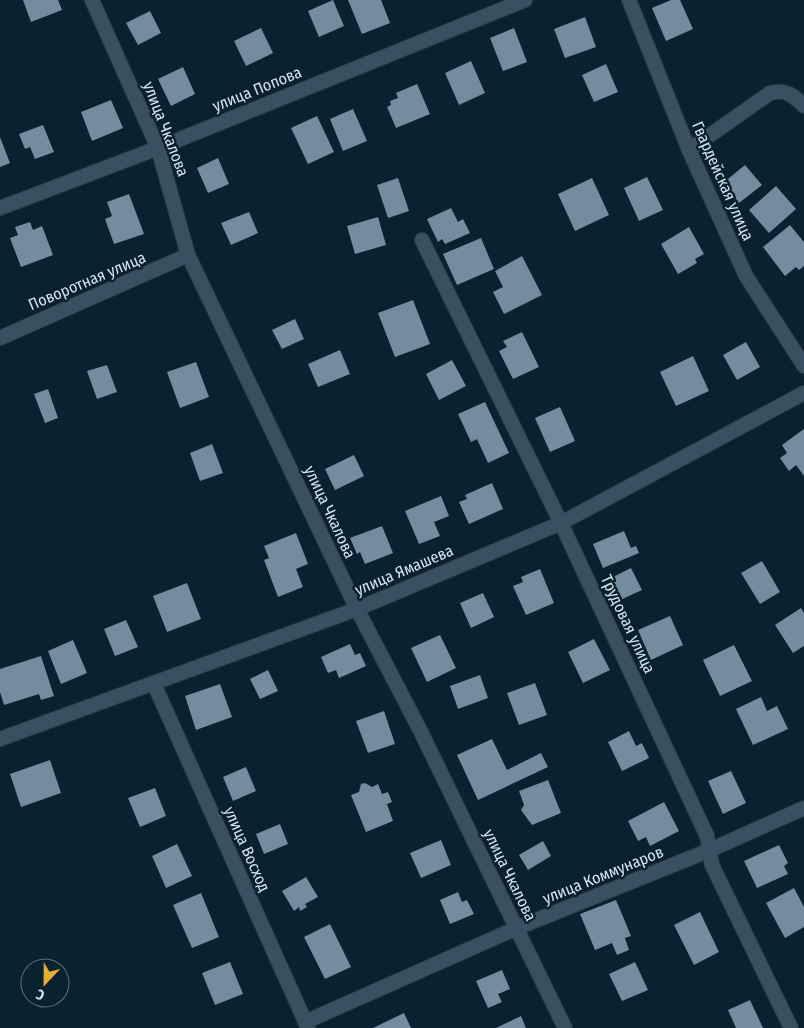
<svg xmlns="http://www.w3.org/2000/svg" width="804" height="1028" viewBox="0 0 804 1028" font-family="'Fira Sans Condensed',sans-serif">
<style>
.building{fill:#738c9e}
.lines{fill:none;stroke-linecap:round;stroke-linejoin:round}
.minor-casing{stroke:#2f3a45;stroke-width:16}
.minor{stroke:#395061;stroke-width:14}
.labels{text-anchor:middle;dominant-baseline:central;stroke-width:5;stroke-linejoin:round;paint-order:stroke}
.street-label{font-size:16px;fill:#d6e3ed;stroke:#0a212f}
</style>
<rect width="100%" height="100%" fill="#0a212f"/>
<g class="building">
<polygon points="23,0 58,0 62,10 31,22"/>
<polygon points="333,0 344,26 319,37 308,11"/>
<polygon points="348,0 381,0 390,23 362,34"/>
<polygon points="671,0 680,0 693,29 666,41 652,8"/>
<polygon points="150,11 161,33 138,45 126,23"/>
<polygon points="585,17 596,47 565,58 554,29"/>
<polygon points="261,28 273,53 246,66 234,41"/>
<polygon points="514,28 527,62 503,71 490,38"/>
<polygon points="471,61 485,93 459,105 445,73"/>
<polygon points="606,64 618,92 594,102 582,75"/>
<polygon points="183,67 195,94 171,106 158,79"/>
<polygon points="417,84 430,114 396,128 387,107 391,105 390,101 398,98 396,93"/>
<polygon points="111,100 123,128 92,141 81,112"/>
<polygon points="353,109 367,141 343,151 330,119"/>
<polygon points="317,116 334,152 308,164 291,128"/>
<polygon points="43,125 54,152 35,159 30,147 25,149 19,134"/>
<polygon points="0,137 10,163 0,167"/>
<polygon points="218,158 229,184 208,193 197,168"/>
<polygon points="745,165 762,185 739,203 723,183"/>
<polygon points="647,177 663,210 639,221 624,188"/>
<polygon points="398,178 409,211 388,218 377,185"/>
<polygon points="592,178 609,215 575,231 558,194"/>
<polygon points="776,186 796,209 769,233 749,210"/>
<polygon points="129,194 144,234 114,244 105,219 112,216 107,202"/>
<polygon points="451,208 458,222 463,219 470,233 445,244 442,239 438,242 427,219"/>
<polygon points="249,212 258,233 231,245 221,223"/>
<polygon points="378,217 386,245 355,254 347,226"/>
<polygon points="30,222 33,230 42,226 53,255 21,267 10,238 18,235 15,227"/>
<polygon points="790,225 804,242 804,266 799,270 796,267 785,276 763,247"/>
<polygon points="689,227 704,254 695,259 697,263 678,274 661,244"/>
<polygon points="481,238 494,269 457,285 443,254"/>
<polygon points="522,256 542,295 504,314 493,292 503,287 495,271"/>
<polygon points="413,300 430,344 395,357 378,313"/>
<polygon points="295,319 304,339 282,349 272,330"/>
<polygon points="522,332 539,367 513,379 499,351 507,347 503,341"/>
<polygon points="746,342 760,367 737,380 723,355"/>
<polygon points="340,350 350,374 318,387 308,364"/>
<polygon points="693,356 709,391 676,406 660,372"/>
<polygon points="452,360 466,386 439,400 426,374"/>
<polygon points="196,362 209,397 180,408 167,372"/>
<polygon points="107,365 117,392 97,399 87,371"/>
<polygon points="48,389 58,418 45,423 34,394"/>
<polygon points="485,402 509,453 488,463 477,439 471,442 458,414"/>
<polygon points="560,407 575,441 550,452 535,418"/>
<polygon points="804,429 804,476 796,465 789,471 780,458 787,453 782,445"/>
<polygon points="212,444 223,473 200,481 190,453"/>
<polygon points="354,455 364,476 335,490 325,469"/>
<polygon points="492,483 503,509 469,524 459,502 467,499 465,495"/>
<polygon points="441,496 449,516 434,522 440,536 419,544 405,511"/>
<polygon points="382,526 393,553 365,564 360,552 357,554 350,538"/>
<polygon points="624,531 631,548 636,546 639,553 603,568 593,544"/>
<polygon points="296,533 308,564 296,569 303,587 278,597 264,560 269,558 264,546"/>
<polygon points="762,561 780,592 760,604 741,573"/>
<polygon points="631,568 642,590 618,601 607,580"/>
<polygon points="540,569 554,603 526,615 513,586 523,582 521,577"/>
<polygon points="187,583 201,619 167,632 153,596"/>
<polygon points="483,593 494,617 471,628 460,603"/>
<polygon points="801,608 804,613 804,646 793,653 775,625"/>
<polygon points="670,616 683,645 651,660 638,630"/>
<polygon points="126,620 138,647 115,656 104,629"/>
<polygon points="440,635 456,668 427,682 411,648"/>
<polygon points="594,639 610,670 583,683 568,652"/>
<polygon points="73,640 87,673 61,684 48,651"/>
<polygon points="350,644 355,655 360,653 366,666 339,678 336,670 328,673 321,657"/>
<polygon points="734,645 752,681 720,696 703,660"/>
<polygon points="41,656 54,696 41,700 39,694 4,705 0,692 0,669"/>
<polygon points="268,670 278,691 260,699 250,679"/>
<polygon points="480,675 488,698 458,709 450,686"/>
<polygon points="535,683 547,715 519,725 507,693"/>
<polygon points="220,684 232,717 196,730 185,696"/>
<polygon points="761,697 767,711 777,706 788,729 753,745 736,709"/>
<polygon points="384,711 395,744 368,753 356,721"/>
<polygon points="629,731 636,746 642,743 649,758 622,771 608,742"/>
<polygon points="492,739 507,770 541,753 548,767 478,800 457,755"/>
<polygon points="50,760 61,793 21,807 10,774"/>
<polygon points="246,767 256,791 233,801 223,777"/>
<polygon points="731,771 746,803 723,814 708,781"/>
<polygon points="548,780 561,813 532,825 521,810 524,805 519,791"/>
<polygon points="365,783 372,787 378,784 382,794 388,792 392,802 387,804 393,821 366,832 351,795 359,792 361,784"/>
<polygon points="155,788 166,816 140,827 128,798"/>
<polygon points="664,802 679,831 650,846 646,837 638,841 628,821"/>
<polygon points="280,824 288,844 264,854 256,834"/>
<polygon points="441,840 451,865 421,878 410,853"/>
<polygon points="543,841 551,856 528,870 519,855"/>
<polygon points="177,844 192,876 166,888 152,856"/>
<polygon points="779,845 788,863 784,866 788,874 757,888 744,861"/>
<polygon points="306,877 318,897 305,904 307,907 300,911 299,907 294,911 282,891"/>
<polygon points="794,888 804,907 804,927 785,938 766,903"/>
<polygon points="458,892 462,902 467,900 474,914 450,924 440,900"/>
<polygon points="201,893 219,937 192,948 173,905"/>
<polygon points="616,900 631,936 625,938 629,950 617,955 612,943 595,950 580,914"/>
<polygon points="700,912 719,952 694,965 674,925"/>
<polygon points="330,924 351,967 325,979 304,937"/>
<polygon points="230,962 243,994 215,1005 202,973"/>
<polygon points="635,962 648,990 622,1001 609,974"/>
<polygon points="502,970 510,989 498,994 502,1002 488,1008 476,981"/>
<polygon points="750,1000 763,1028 736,1028 728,1010"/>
<polygon points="404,1013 411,1028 373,1028"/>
<polygon points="521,1016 526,1028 496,1028"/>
</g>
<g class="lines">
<g class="minor-casing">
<g id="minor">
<polyline points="92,0 158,148 188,255 357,609 420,730 565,1028"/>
<polyline points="629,0 689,150 746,276 804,366"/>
<path d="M689,150L770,93C786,89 793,95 804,106"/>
<polyline points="0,208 158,148 525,0"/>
<polyline points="422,240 561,523 707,836 712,865 791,1028"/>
<polyline points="0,338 188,255"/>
<polyline points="154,684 308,1028"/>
<polyline points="0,739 357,609 561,523 804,393"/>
<polyline points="305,1022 517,928 710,850 804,808"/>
</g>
</g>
<use href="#minor" class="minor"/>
</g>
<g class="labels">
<g class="street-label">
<text transform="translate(257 89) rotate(-22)">улица Попова</text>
<text transform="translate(166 129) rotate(69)">улица Чкалова</text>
<text transform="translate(723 181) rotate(66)">Гвардейская улица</text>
<text transform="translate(87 281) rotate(-23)">Поворотная улица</text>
<text transform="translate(330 512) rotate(65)">улица Чкалова</text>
<text transform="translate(404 570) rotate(-23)">улица Ямашева</text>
<text transform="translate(628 624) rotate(65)">Трудовая улица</text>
<text transform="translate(247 849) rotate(66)">улица Восход</text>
<text transform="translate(510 875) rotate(64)">улица Чкалова</text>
<text transform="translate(603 875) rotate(-22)">улица Коммунаров</text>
</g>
</g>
<g transform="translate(45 983) rotate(202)"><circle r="24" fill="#0a212f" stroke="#5c6f7b"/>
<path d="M0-4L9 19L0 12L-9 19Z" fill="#e5ad35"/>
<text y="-8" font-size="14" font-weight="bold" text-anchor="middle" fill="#d6e3ed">С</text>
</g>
</svg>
